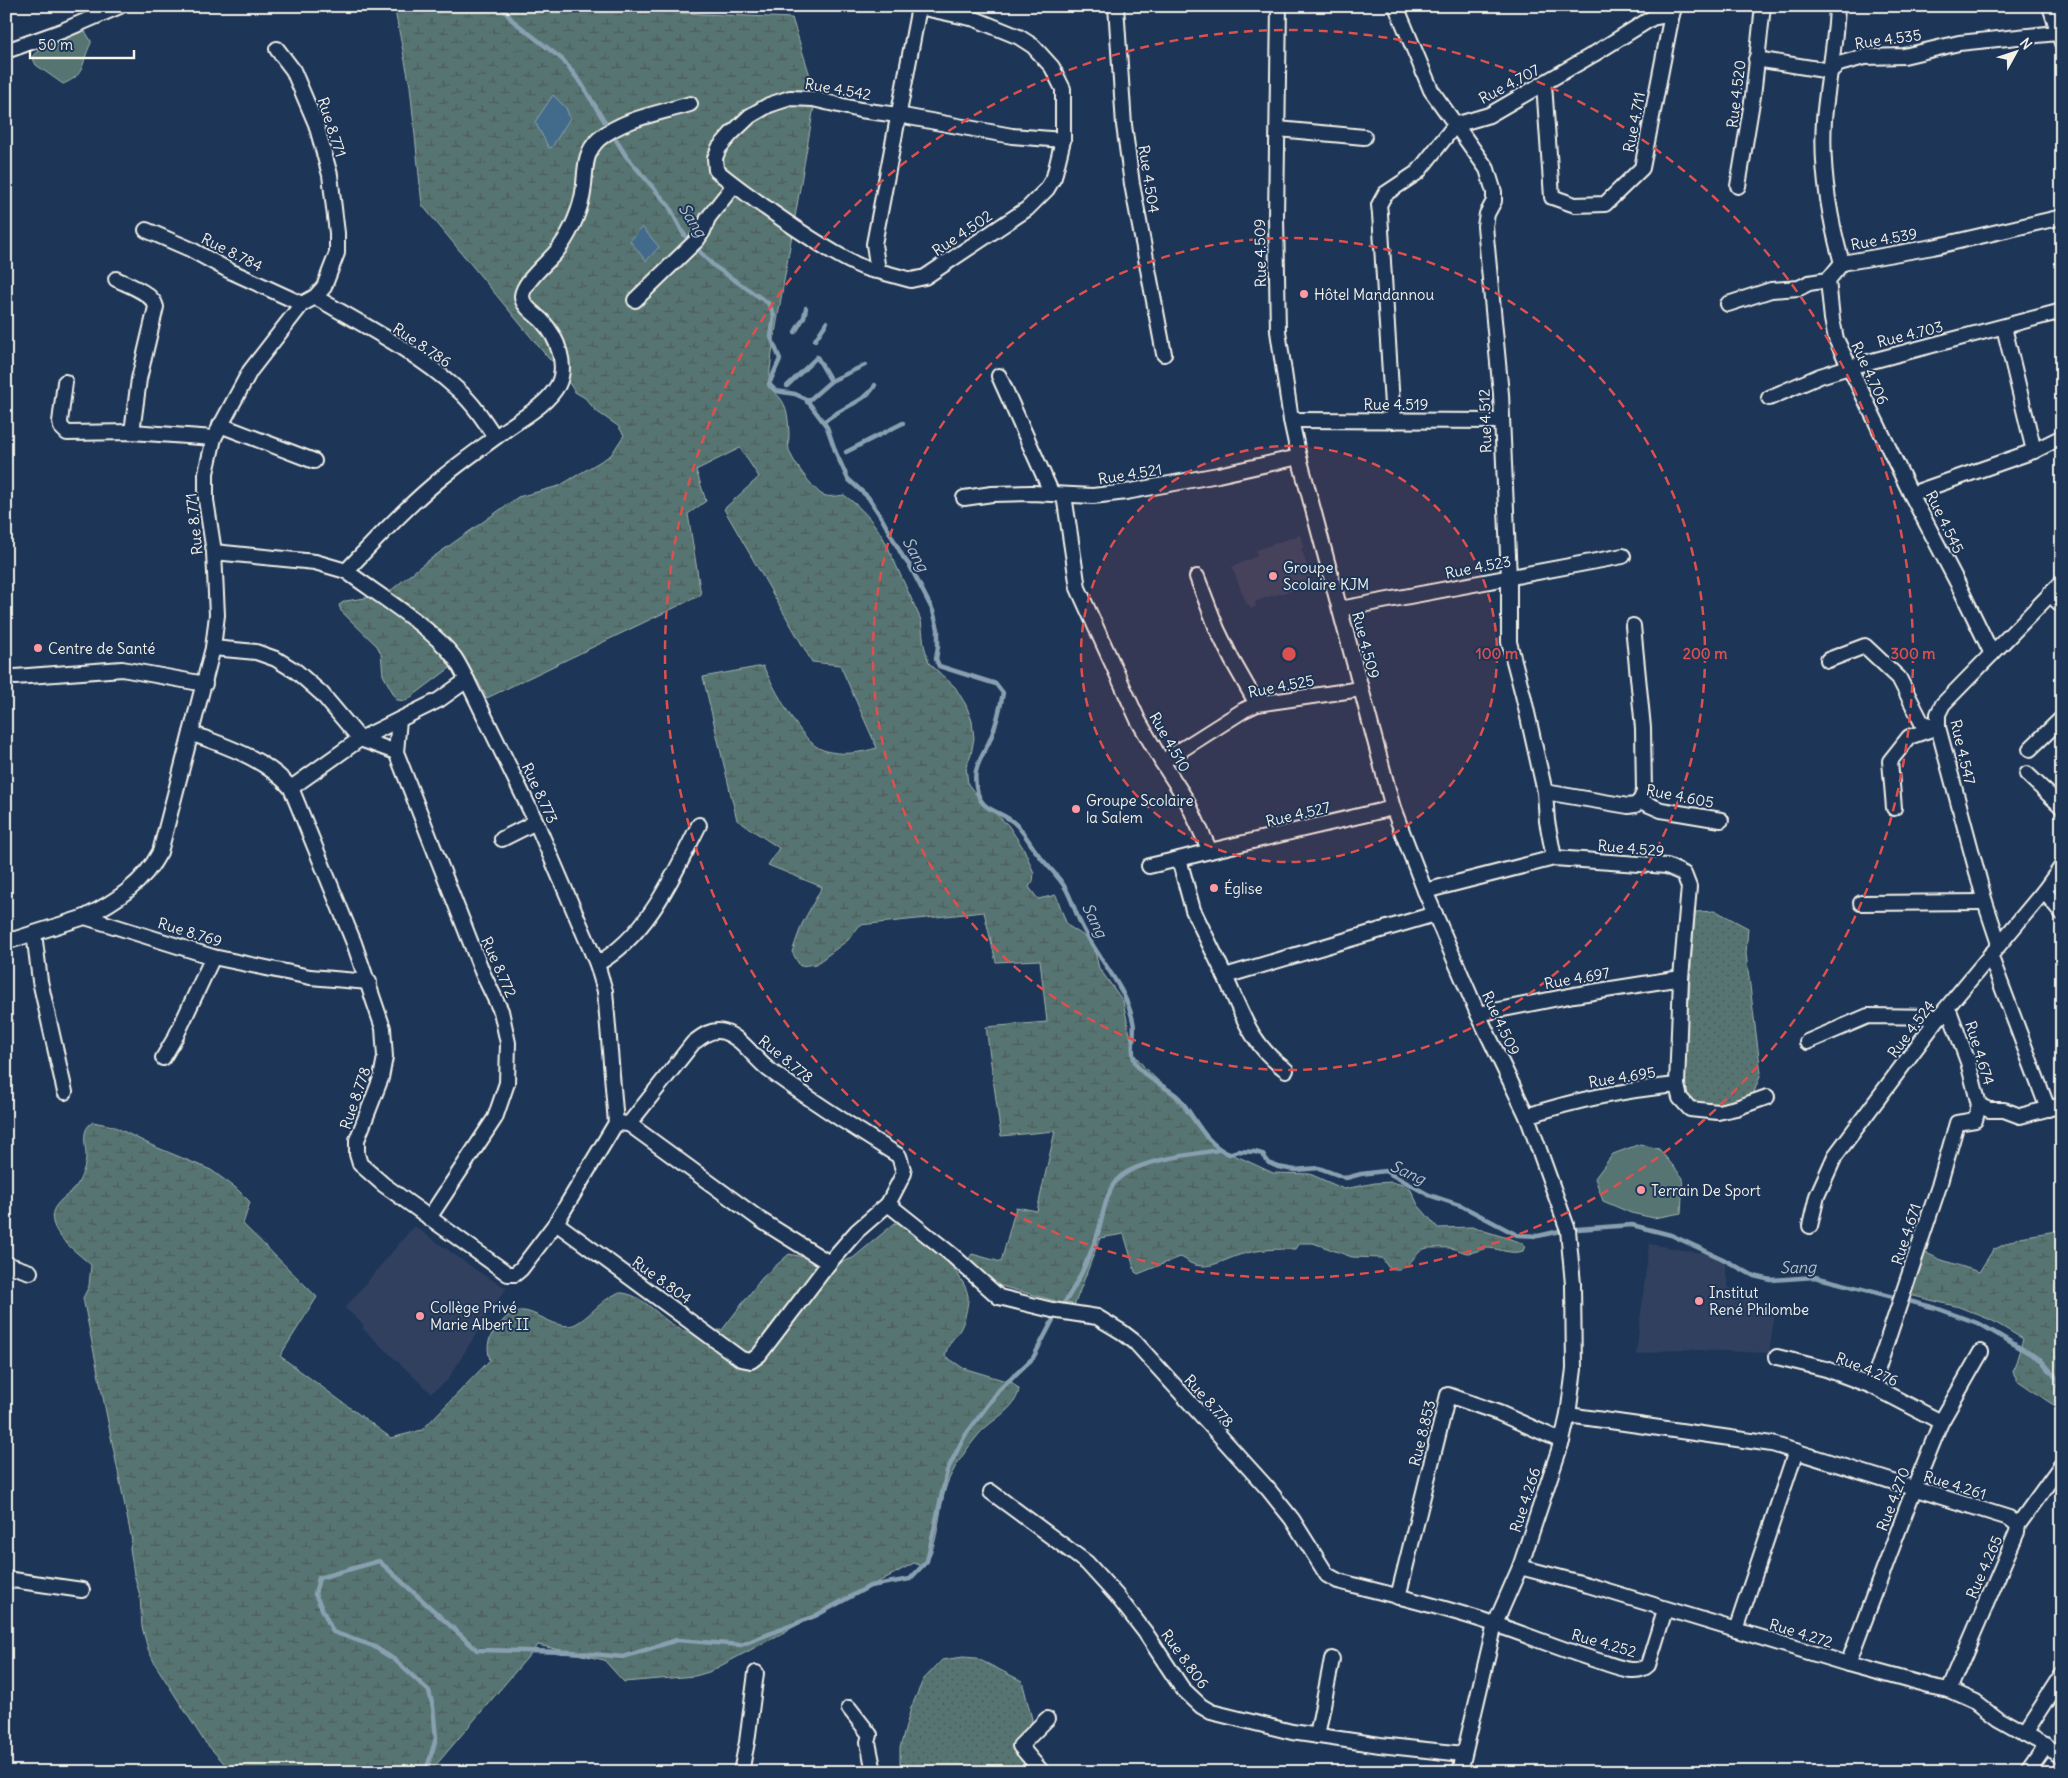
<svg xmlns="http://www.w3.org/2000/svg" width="2068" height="1778" viewBox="0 0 2068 1778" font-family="Delius,sans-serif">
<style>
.built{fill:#31415f}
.grass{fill:url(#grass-dots);stroke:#a5b2ad}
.wetland{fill:url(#wetland-marsh);stroke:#a5b2ad}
.green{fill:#567472;stroke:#a5b2ad}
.water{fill:#426a8a;stroke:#89a0b0}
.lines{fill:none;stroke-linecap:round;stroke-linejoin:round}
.stream{stroke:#89a0b0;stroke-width:4.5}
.minor-casing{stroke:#f4f1e8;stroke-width:18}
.minor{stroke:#1d3557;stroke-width:14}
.ring{fill:none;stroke:#dc504e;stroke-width:2.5;stroke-dasharray:9 6}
.poi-dot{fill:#ff9aa2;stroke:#1d3557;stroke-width:2}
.labels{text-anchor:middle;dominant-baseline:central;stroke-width:4;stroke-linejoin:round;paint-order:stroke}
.street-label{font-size:15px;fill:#f4f1e8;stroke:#1d3557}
.poi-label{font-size:15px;fill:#f4f1e8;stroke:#1d3557;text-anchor:start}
.water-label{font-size:16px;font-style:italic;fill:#b6c2c7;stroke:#1d3557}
.centre{fill:#dc504e;stroke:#1d3557;stroke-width:2.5}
.ring-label{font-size:15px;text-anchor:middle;font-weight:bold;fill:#dc504e;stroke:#1d3557;stroke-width:4;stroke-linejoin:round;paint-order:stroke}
</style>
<defs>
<pattern id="grass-dots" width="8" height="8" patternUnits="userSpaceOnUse" patternTransform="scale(1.25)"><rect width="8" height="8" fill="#567472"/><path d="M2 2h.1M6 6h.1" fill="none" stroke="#4f5c5a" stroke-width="1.8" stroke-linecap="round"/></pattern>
<pattern id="wetland-marsh" width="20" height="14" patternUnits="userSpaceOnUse" patternTransform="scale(1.25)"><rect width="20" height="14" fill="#567472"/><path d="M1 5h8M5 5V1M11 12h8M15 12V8" fill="none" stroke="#4f5c5a"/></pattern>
</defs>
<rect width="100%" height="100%" fill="#1d3557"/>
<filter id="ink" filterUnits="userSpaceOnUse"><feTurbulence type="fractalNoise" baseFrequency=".02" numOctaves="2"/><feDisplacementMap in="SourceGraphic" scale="10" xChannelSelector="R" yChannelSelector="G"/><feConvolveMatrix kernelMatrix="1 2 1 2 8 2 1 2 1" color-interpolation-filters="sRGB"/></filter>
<g filter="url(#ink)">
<g class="built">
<polygon points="1300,535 1304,547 1301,548 1313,585 1267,597 1255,602 1256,606 1251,609 1249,604 1247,605 1232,567 1257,556 1256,550"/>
<polygon points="414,1226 482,1274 507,1288 493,1306 447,1381 431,1393 363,1329 363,1324 345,1308"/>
<polygon points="1649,1244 1724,1257 1728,1287 1761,1303 1776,1305 1769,1353 1674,1349 1636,1355"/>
</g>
<g class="grass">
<polygon points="1716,911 1748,928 1746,954 1761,1073 1753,1095 1727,1103 1699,1105 1686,1096 1684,1066 1695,912"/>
<polygon points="963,1657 976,1658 1022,1681 1032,1719 1024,1772 900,1772 900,1748 911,1708 923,1680 942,1660"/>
</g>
<g class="wetland">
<path d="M394,6H580L589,9L792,18L816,95L773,345L768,387C787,400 788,412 789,434C789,439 788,445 789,450C792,461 812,487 821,494C827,498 837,496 844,495C861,507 875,523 885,541L921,620L924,645L929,663L955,687L966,705L972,721L974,738L971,755L966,767L968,784L978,797L1008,825L1024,849L1034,873L1033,881L1029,887L1038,899L1056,895L1067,925L1087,938L1095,952L1099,968L1123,1001L1134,1054L1145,1068L1174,1096L1198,1128L1217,1148L1243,1159L1273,1173L1310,1174L1344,1189L1375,1183L1391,1182L1403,1185L1411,1190L1418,1205L1438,1228L1472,1227L1520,1242L1525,1246L1523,1251C1512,1255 1500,1249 1489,1248C1483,1248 1475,1253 1467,1253C1462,1252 1459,1250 1456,1249C1447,1247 1437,1248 1429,1248C1413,1248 1411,1277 1388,1267L1382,1258L1352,1257L1313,1243H1299L1295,1249C1277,1249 1261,1249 1243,1254C1226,1258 1209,1272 1190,1263C1187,1261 1184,1258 1180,1257L1138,1274L1135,1272L1124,1234L1100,1238L1074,1306L997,1285L967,1262L972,1254L1001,1262L1016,1207L1037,1211L1055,1131L1001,1136L986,1027L1047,1022L1040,960L996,962L984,912L860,925L848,940L816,964L800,966L792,952L802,924L822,887L768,865L779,848L737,820L703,677L763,666C774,687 801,743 823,750C841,756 859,753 877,748L840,665L812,662L724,509L759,477L740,448L696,470L706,501L688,514L701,595L487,698L478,681L458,662L406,701L397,700L383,675L381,653L377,646L341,611L339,605L345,601L378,596L389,592L422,565L518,497L559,486L611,455L624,435L618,426L596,411L585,398L575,392L565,377L566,369L549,359L422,205L410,86Z"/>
<path d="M93,1122L113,1126L151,1145L211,1170L236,1188L250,1202L243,1224L317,1297L280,1356L391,1438L422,1430L490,1360C486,1346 488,1337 498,1326C519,1301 528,1312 554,1323C560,1325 567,1327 573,1325C588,1320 608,1291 623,1293C649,1297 663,1325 688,1332C697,1334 712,1330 722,1330L762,1278L789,1254L817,1260L830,1266L853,1258L895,1223L912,1224C927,1240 965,1274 968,1296C969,1300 965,1319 963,1323C959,1336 949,1338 945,1356L963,1368L1013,1383L1019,1389C1016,1410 992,1419 979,1434C968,1447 956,1464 949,1479C938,1504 940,1545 925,1564L922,1566L914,1563L709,1672L695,1676L624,1682L604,1660L538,1645L430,1772H232L204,1741L155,1664L148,1649L142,1627L140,1596L134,1574L130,1548L132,1541L83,1298L89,1286L91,1265C78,1253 57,1239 53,1222C48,1201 74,1196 80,1179C83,1173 86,1163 86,1157C86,1144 80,1130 93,1122Z"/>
<polygon points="2062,1230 2062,1411 2017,1380 2013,1372 2023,1339 1991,1320 1959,1307 1910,1295 1922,1251 1939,1259 1979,1272 1993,1250 2020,1237"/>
</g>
<g class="green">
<path d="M85,31L91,41V43C80,65 87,74 63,84L36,65L32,57C39,45 71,36 85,31Z"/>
<polygon points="1640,1144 1659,1149 1683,1178 1681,1213 1654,1218 1631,1213 1603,1201 1595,1178 1613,1154"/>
</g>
<g class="water">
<polygon points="553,95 566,108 570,118 552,147 549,148 535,122"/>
<polygon points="642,227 659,247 646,261 630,241"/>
</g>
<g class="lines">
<g class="stream">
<path d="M501,6L512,20L563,60L581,83L626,156L669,206L683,233L693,245L714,266L768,303L774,315L771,337L780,359L769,384L776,391L795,394L806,399L827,427L836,453L848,479L868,497L881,517L903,557L910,566L933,611L938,629V646L936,659L939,666L996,684L1003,693C1000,709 996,726 990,740C981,760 970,770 978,794C983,811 1000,811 1012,821C1023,829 1029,843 1038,854C1047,866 1058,875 1066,889C1073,902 1076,915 1083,928C1098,959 1125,985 1133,1021C1136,1032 1130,1047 1134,1059C1139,1077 1166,1085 1179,1098C1195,1117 1205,1144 1229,1154L1238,1151L1255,1152L1262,1154L1269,1163L1278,1167L1295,1170L1319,1168L1346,1178L1361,1174L1385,1171L1429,1195L1462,1206L1517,1235L1538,1236L1564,1230L1632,1225L1671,1235L1723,1259L1754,1276L1771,1280L1815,1277L1936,1308L1980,1324L2041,1360L2058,1380L2059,1393L2062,1397"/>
<polyline points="795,332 804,317 806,308"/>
<polyline points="815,340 827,322"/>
<polyline points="787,386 817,357 831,381"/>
<polyline points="807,402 831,381 865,365"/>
<path d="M825,421C838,409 869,400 875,385"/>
<polyline points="846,452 903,423"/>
<path d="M1061,1308C1077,1285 1089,1259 1098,1233C1103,1217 1106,1188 1120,1177C1140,1160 1194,1154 1219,1150"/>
<polyline points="426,1772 436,1738 433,1707 429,1691 395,1660 373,1646 333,1632 315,1594 319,1578 379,1561 477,1650 571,1652 623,1657 677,1640 741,1645 815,1616 870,1586 910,1579 927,1561 947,1471 964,1437 999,1390 1033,1358 1056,1314"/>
</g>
<g class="minor-casing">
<g id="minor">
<polyline points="1116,6 1124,125 1132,184 1164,354"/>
<polyline points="1279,6 1276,217 1278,331 1291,420 1299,457 1393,808 1425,891 1478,1014 1527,1116 1568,1230 1573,1284 1574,1369 1568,1415 1562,1441 1520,1567 1495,1624 1460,1772"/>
<polyline points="1396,6 1431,90 1487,169 1494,192 1494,201 1487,214 1485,226 1501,394 1509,578 1509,642 1523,695 1545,792 1547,821 1554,858"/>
<path d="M1837,6C1836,44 1827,82 1824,120C1821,167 1829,217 1842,263L1933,247L2062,217"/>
<polyline points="2050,6 2062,43"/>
<polygon points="919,7 975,19 1019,37 1033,46 1052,67 1063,89 1063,140 1054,177 1047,189 1027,209 925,277 911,280 878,271 874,244"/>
<polyline points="6,51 62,31 120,6"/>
<polyline points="1756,59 1830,71 1839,64 1864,57 1904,56 1959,43 2057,33"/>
<polyline points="1544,84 1552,197 1575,205 1605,204 1642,168 1672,14"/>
<polyline points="1278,129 1364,137"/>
<polyline points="1738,186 1753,96 1763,6"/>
<polyline points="146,230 190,249 230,271 302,304"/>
<polyline points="1842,263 1828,280 1832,319 1836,339 1911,494"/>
<path d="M878,271C853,273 739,190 716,170L715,158L719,148L731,134L750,116L769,105L790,98L813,99L860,110L898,115L1012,136L1063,140"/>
<path d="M116,279C128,285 153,293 156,307L139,379L132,432"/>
<path d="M315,297C362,324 418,353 457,389C473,403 484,420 495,437"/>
<polyline points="635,300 697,240 703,231 708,218 734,185"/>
<polyline points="1728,304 1771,290 1799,288 1809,283 1828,280"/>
<polyline points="2004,327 2034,451"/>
<polyline points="999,376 1052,494"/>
<polyline points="65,382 60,422 61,427 67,433 132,432 214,438"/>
<polyline points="1769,398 1820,376 1849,367 2062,311"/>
<polyline points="1291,420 1501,421"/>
<polyline points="1393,421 1380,214 1379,205 1385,194 1418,172 1455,125 1489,115 1594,54 1652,18 1672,14 1675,6"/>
<polyline points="220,425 314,461"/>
<polyline points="1064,495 1078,588 1138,720 1162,762 1187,801 1210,851 1179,859 1193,910 1225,976"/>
<polyline points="964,498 992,494 1032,493 1093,496 1126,492 1218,475 1299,457"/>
<path d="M214,552L315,562L346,571C374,542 401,512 432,486C455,466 480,449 504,431C523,417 546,406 558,385C568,365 557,337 543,322C537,315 522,307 522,296C523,282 547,263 556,252C568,238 578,216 582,198C587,177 581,155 599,139C624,118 661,113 690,104"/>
<path d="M346,571C378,595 430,626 454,657C459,664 463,673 467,680"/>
<polyline points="1197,577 1217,629 1232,660 1257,704"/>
<polyline points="2050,594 2062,606"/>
<polyline points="1340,609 1623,556"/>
<polyline points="1633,626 1643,728 1644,792 1640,801"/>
<polyline points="213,648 256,652 276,659 297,672 322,694 360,739 396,752"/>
<polyline points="1992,654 1957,582 1911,494 2034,451 2062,437"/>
<polyline points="1828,660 1865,646 1899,678 1922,723 1938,727 1909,737 1890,761 1894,808"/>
<polyline points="15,677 122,669 205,684"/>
<polyline points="399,720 396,752 483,974 501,1011 508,1043 507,1083 495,1118 429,1218"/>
<path d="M191,733C227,747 265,758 291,788L354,943L383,1028L385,1057L381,1078L357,1140V1154L360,1164L384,1185L508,1274H515L521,1269L556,1223L616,1123L629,1124L693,1043C702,1036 712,1028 724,1032C742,1038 753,1057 768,1069C810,1100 854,1128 899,1156L904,1173L888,1204"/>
<polyline points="2030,749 2062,718"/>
<polyline points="1162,762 1244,710 1257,704 1361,689"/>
<polyline points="2027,774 2062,807"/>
<polyline points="291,788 360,739 439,700 467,680 536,822 597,964 605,991 616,1123"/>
<polyline points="1545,792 1628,806 1635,805 1640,801 1661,810 1721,820"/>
<polyline points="502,839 536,822"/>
<polyline points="1210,851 1393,808"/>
<polyline points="1149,866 1179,859"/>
<polyline points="1425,891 1554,858 1667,866 1684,874 1689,887 1681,978 1677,1085"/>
<polyline points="2044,891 2062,913"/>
<polyline points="1861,903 1985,902"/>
<path d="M85,917C116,901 143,884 160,852L213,648L217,615L214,552L206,500V473L214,438L250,371L302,304L315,297L324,287L337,253V233L330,175L316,124L293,70L277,49"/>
<polyline points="34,933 40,981 65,1092"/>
<polyline points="6,942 85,917 213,957 310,977 369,982"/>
<polyline points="1999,944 1985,902 1938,727 1938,714 1943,704 2062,582"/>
<polyline points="1990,955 2048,1109"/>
<path d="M597,964C649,934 673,876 699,825"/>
<polyline points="1478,1014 1574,995 1681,978"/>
<polyline points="1807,1042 1868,1016 1939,1017 1950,1013 1968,1062 1979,1105 1989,1110 2004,1110 2020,1116 2062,1105"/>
<polyline points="163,1058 176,1036 213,957"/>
<path d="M1286,1070C1251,1045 1242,1014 1225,976L1435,914"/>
<path d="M1527,1116C1578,1099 1623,1090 1677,1085L1680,1098L1690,1109L1718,1112L1736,1108L1767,1097"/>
<path d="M629,1124L762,1221L829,1263L857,1231L888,1204L952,1255L999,1297L1052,1310L1097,1317L1122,1332L1135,1342L1268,1489L1292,1519L1327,1575L1338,1581C1391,1595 1445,1607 1497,1625C1532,1637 1566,1651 1602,1662C1615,1666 1637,1676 1648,1665L1665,1610"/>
<polyline points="556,1223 741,1359 751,1361 759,1355 829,1263"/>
<polyline points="1810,1226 1817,1196 1835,1156 1939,1017 2044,891 2062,866"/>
<polyline points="6,1264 30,1272"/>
<polyline points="1777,1357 1826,1369 1872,1386 1941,1422"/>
<polyline points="1872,1386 1939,1186 1957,1123 1975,1120 1979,1105"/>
<polyline points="1568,1415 1772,1444 2009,1518 2018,1525"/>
<polyline points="991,1492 1087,1563 1117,1596 1145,1632 1182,1688 1201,1706 1211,1712 1292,1732 1380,1745 1463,1754"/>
<polyline points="1520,1567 1588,1585 1848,1664 1929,1686 1949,1690 1976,1702 1998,1719 2062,1755"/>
<polyline points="6,1579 82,1590"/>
<polyline points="1398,1597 1448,1395 1499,1413 1562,1441"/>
<polyline points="1736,1630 1796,1451"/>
<polyline points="1848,1664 1914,1489 1941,1422 1981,1352"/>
<polyline points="1949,1690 2017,1532 2018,1525 2062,1464"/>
<polyline points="849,1708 870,1735 868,1742 874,1772"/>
<polyline points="2024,1734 2062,1675"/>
<polyline points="1317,1736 1332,1659"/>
<polyline points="741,1772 747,1742 756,1673"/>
<polyline points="1042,1772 1020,1746 1047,1719"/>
<polyline points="2027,1772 2046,1745"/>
</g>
</g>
<use href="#minor" class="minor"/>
</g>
</g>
<circle cx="1289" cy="654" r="208" fill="#dc504e" fill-opacity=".12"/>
<g class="ring">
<circle cx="1289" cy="654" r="208"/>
<circle cx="1289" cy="654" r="416"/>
<circle cx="1289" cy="654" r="624"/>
</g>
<g class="poi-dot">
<circle cx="1304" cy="294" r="5"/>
<circle cx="1273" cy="576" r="5"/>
<circle cx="38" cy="648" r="5"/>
<circle cx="1076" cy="809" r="5"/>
<circle cx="1214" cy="888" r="5"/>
<circle cx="1641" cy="1190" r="5"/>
<circle cx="1699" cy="1301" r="5"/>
<circle cx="420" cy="1316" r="5"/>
</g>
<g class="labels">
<g class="street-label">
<text transform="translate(1888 39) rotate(-8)">Rue 4.535</text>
<text transform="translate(1509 84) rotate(-28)">Rue 4.707</text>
<text transform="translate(838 89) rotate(10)">Rue 4.542</text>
<text transform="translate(1736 94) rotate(-83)">Rue 4.520</text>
<text transform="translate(1634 122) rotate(-79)">Rue 4.711</text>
<text transform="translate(332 127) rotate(72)">Rue 8.771</text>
<text transform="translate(1149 179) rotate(81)">Rue 4.504</text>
<text transform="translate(962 233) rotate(-34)">Rue 4.502</text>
<text transform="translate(1884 239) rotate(-10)">Rue 4.539</text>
<text transform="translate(232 252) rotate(27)">Rue 8.784</text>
<text transform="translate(1260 253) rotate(-91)">Rue 4.509</text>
<text transform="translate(1910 334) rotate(-14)">Rue 4.703</text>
<text transform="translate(422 345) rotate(34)">Rue 8.786</text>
<text transform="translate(1870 373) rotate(65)">Rue 4.706</text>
<text x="1396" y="404">Rue 4.519</text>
<text transform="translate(1485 421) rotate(-92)">Rue 4.512</text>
<text transform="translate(1130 474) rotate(-9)">Rue 4.521</text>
<text transform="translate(1945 522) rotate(64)">Rue 4.545</text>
<text transform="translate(194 524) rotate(-96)">Rue 8.771</text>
<text transform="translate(1478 567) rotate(-11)">Rue 4.523</text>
<text transform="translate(1366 645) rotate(75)">Rue 4.509</text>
<text transform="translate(1281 686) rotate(-11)">Rue 4.525</text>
<text transform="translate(1170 742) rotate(60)">Rue 4.510</text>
<text transform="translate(1963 752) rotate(77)">Rue 4.547</text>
<text transform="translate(540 793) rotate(65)">Rue 8.773</text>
<text transform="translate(1680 796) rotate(11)">Rue 4.605</text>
<text transform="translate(1298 814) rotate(-13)">Rue 4.527</text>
<text transform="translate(1631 848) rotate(5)">Rue 4.529</text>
<text transform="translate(190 932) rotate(17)">Rue 8.769</text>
<text transform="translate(499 967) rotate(66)">Rue 8.772</text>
<text transform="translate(1577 978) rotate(-10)">Rue 4.697</text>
<text transform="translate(1501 1023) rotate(65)">Rue 4.509</text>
<text transform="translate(1911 1029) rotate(-53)">Rue 4.524</text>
<text transform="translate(1980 1053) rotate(73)">Rue 4.674</text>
<text transform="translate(786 1059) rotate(39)">Rue 8.778</text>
<text transform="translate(1622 1077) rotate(-9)">Rue 4.695</text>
<text transform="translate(355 1098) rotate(-71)">Rue 8.778</text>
<text transform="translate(1906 1234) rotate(-72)">Rue 4.671</text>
<text transform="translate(662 1280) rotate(36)">Rue 8.804</text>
<text transform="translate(1867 1369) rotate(22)">Rue 4.276</text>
<text transform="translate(1209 1401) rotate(48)">Rue 8.778</text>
<text transform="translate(1422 1433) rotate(-76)">Rue 8.853</text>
<text transform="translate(1955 1485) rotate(17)">Rue 4.261</text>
<text transform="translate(1893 1499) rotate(-69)">Rue 4.270</text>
<text transform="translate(1525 1500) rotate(-72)">Rue 4.266</text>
<text transform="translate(1984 1567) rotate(-66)">Rue 4.265</text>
<text transform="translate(1801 1633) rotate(17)">Rue 4.272</text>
<text transform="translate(1604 1643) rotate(16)">Rue 4.252</text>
<text transform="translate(1185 1659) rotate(54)">Rue 8.806</text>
</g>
<g class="poi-label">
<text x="1314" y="294">Hôtel Mandannou</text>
<text x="1283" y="567">Groupe<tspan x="1283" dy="17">Scolaire KJM</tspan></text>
<text x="48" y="648">Centre de Santé</text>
<text x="1086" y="800">Groupe Scolaire<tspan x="1086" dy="17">la Salem</tspan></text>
<text x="1224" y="888">Église</text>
<text x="1651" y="1190">Terrain De Sport</text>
<text x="1709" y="1292">Institut<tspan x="1709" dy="17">René Philombe</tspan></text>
<text x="430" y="1307">Collège Privé<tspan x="430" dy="17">Marie Albert II</tspan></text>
</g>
<g class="water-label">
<text transform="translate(693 220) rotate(57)">Sang</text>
<text transform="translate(916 554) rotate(61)">Sang</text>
<text transform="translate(1095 920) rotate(63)">Sang</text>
<text transform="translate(1408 1172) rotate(24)">Sang</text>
<text transform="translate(1798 1267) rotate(-1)">Sang</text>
</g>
</g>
<circle cx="1289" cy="654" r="8" class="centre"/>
<g class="ring-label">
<text x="1497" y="659">100 m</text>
<text x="1705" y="659">200 m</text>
<text x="1913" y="659">300 m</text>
</g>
<rect width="2068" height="1778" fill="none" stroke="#1d3557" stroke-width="25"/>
<rect x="12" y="12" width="2043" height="1753" fill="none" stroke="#f4f1e8" stroke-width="2" filter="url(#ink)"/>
<g transform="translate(2016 52) rotate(50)" stroke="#1d3557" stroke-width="4" paint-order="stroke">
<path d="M0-4L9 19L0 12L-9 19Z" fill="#f4f1e8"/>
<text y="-8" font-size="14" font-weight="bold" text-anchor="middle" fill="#f4f1e8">N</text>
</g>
<path d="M30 50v8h104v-8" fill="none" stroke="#f4f1e8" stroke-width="2.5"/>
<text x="38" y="50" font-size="15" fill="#f4f1e8" stroke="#1d3557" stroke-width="4" paint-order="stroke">50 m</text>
</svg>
